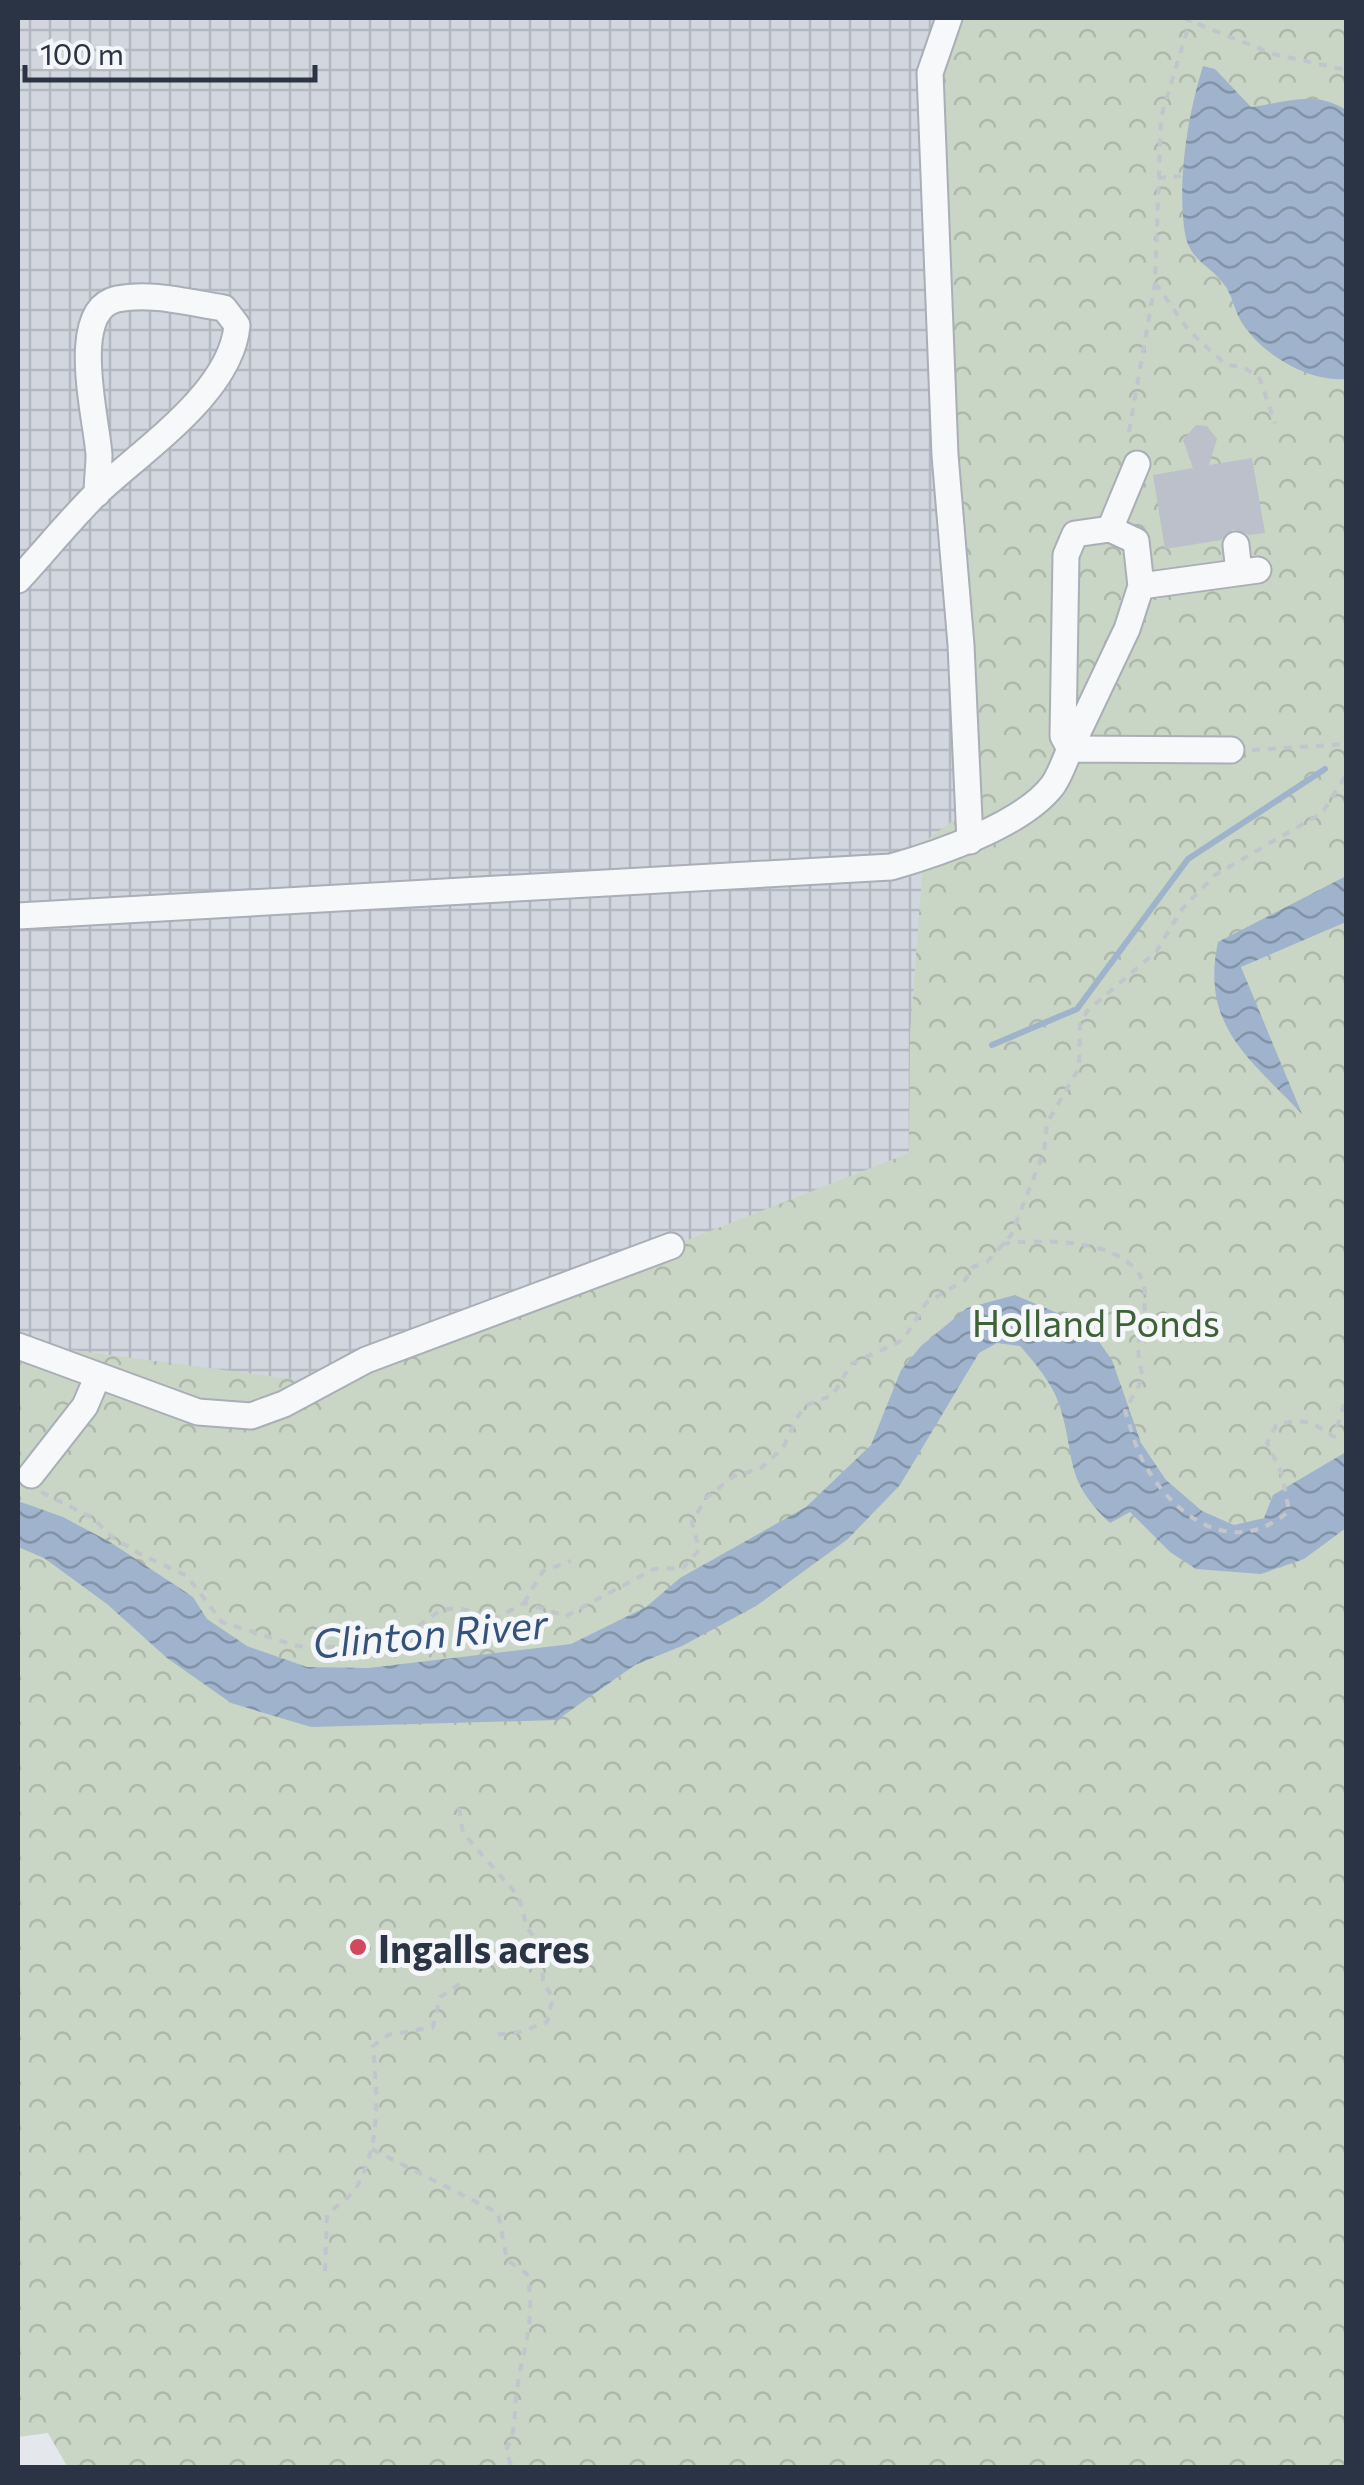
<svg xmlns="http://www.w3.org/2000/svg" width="1364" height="2485" viewBox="0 0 1364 2485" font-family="Commissioner,sans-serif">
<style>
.industrial{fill:url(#industrial-grid)}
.forest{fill:url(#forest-crowns)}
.water{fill:url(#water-waves)}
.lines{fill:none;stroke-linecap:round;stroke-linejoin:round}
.stream{stroke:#9fb4cc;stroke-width:6}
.building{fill:#bbc0ca}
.minor-casing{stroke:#a9aeb7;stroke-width:29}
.path{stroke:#c2c5cb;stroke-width:4;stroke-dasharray:8 8;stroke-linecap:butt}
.minor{stroke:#f7f8fa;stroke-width:25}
.poi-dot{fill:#d1495b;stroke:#f4f6f9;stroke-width:4}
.labels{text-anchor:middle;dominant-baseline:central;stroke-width:10;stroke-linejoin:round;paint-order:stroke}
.park-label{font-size:38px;fill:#3f6138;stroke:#f4f6f9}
.poi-label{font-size:38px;font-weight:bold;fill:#2b3445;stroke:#f4f6f9;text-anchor:start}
.water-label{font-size:40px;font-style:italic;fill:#34527a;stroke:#f4f6f9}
</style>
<defs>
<pattern id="industrial-grid" width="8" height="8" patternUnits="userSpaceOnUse" patternTransform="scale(2.5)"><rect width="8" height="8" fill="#d2d6de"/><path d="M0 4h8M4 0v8" fill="none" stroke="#b4b8c0"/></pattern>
<pattern id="forest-crowns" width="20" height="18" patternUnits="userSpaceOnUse" patternTransform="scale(2.5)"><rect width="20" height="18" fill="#c9d6c5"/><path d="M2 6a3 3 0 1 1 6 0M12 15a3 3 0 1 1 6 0" fill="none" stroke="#adb8ab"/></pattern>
<pattern id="water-waves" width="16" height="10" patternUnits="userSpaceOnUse" patternTransform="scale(2.5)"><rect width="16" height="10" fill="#9fb4cc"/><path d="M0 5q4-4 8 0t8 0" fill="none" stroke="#8293a7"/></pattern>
</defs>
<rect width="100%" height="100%" fill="#e4e7ec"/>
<polygon class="industrial" points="18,18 957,18 971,745 954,1159 18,1477"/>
<polygon class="forest" points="963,18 1346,18 1346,2467 68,2468 48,2433 18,2437 18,1343 323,1383 909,1153 910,1034 922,875 918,846 965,812 930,58"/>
<g class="water">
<path d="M1203,66L1215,69L1251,107C1285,103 1314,89 1346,110V379C1308,382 1263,355 1242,323C1235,312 1233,298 1226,287C1209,262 1188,263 1184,227C1178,176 1188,114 1203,66Z"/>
<path d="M1346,876V922L1241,967L1302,1114C1250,1059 1200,1026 1218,942Z"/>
<path d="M1015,1295L1088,1326L1112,1360L1141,1443L1166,1480L1202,1511L1234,1525L1264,1518L1273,1495L1346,1452V1528L1304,1559L1261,1574L1196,1569L1170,1552L1130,1512L1110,1523C1062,1477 1077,1459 1059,1404C1052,1383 1035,1363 1020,1346L997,1343L979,1353L900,1485L848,1539L756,1606L682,1646L635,1665L557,1720L311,1727L231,1703L167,1658L107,1604L44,1558L18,1547V1501L63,1517L110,1542L193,1597L207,1619L247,1646L307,1667L368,1668L571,1644L646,1607L680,1578L806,1507L871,1445L901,1370L921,1346L967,1308Z"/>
</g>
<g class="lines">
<polyline class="stream" points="992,1045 1077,1009 1188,859 1325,769"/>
</g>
<polygon class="building" points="1196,425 1207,426 1217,439 1209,465 1252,458 1265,533 1249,535 1233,529 1221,540 1165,549 1153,475 1193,468 1183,440"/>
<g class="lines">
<g class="minor-casing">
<g id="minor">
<polyline points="949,18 930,73 945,455 961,645 970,841"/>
<polygon points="1110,529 1136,541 1141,586 1127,629 1070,749 1063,736 1066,555 1075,534"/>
<polyline points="1110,529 1137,464"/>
<polyline points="1236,545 1239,572"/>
<path d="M18,580C44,552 69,521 96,494C142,450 232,392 237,325L224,308C190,303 151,292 117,299C67,310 97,420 99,455C99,468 97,481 97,494"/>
<polyline points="1141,586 1258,570"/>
<path d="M18,916L891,867C937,854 1023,825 1053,785C1060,775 1065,760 1070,749L1231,750"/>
<polyline points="18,1346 198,1412 251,1416 284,1404 366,1360 671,1246"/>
<polyline points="31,1475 85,1406 97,1378"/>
</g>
</g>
<g class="path">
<polyline points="1183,18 1273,54 1346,70"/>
<polyline points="1158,178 1181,176"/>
<polyline points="1155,283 1190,332 1225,364 1245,368 1260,379 1275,423"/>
<polyline points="1129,432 1155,283 1161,117 1190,21"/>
<polyline points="1252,750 1346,744"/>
<path d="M1002,1244C1043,1238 1144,1238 1145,1295C1146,1331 1131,1334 1143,1378L1125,1411C1131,1428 1135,1447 1144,1463C1174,1518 1234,1559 1289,1511L1282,1474L1267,1443L1276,1426C1300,1416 1313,1422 1334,1437L1346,1398"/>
<polyline points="41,1492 93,1518 112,1537 140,1554 187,1576 222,1622 294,1645 308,1648 377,1644 408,1633 441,1610 459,1608 497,1618 524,1603 566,1616 654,1569 683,1568 699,1550 692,1522 706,1498 734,1476 760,1469 783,1448 798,1416 807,1405 833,1395 851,1364 903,1340 926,1303 965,1280 973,1267 987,1262 1011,1235 1044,1152 1047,1123 1079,1068 1080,1025 1087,1011 1156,952 1182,909 1215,875 1322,813 1346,775"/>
<polyline points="524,1603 543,1571 571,1561"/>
<polyline points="459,1808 463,1833 519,1897 527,1928 541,1946 543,1982 553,1998 547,2022 520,2032 494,2035"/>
<path d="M372,2149L498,2213L507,2260L527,2274C537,2323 521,2351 516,2398C514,2419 516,2431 506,2450L512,2468"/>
<path d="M325,2271L327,2215C335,2206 350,2198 356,2188C382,2143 377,2094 373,2046L388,2035L433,2027L440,1997L461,1983"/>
</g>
<use href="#minor" class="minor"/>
</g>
<circle class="poi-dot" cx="358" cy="1947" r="10"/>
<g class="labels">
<g class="park-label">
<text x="1096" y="1321">Holland Ponds</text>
</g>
<g class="poi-label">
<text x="378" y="1947">Ingalls acres</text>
</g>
<g class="water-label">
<text transform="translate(430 1632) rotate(-5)">Clinton River</text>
</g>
</g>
<rect width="1364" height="2485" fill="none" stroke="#2b3445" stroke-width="40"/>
<path d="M25 65v15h290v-15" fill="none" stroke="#2b3445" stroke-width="5"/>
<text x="40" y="65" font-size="30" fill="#2b3445" stroke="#f4f6f9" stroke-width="8" paint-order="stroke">100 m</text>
</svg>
